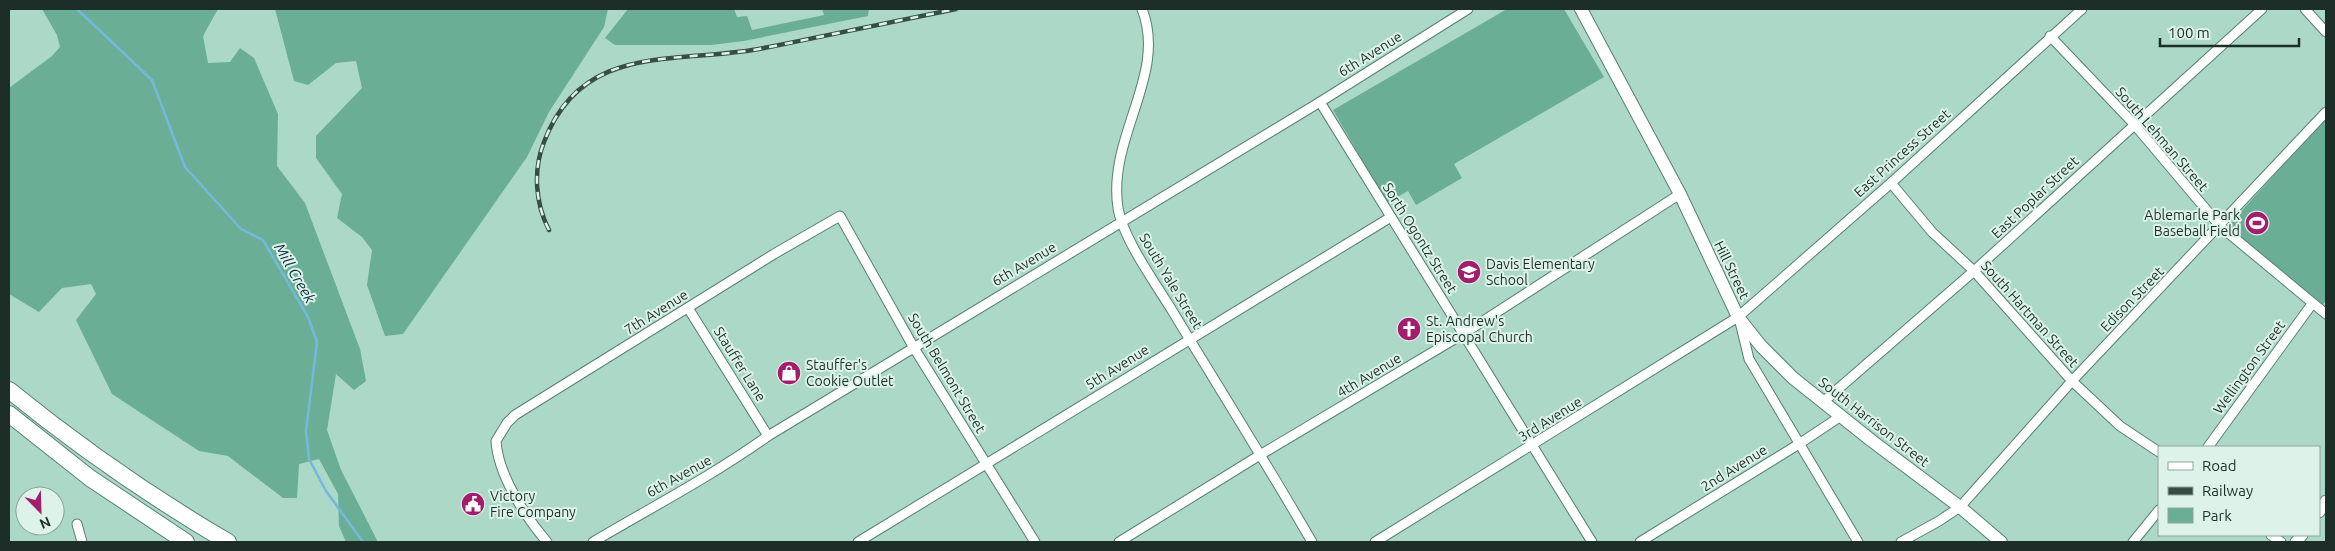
<svg xmlns="http://www.w3.org/2000/svg" width="2335" height="551" viewBox="0 0 2335 551" font-family="Ubuntu,sans-serif">
<style>
.green{fill:#6aae96}
.lines{fill:none;stroke-linecap:round;stroke-linejoin:round}
.stream{stroke:#73b9db;stroke-width:2.5}
.minor-casing{stroke:#578172;stroke-width:11}
.tertiary-casing{stroke:#578172;stroke-width:13}
.secondary-casing{stroke:#578172;stroke-width:14}
.motorway-casing{stroke:#578172;stroke-width:18}
.minor{stroke:#fff;stroke-width:9}
.tertiary{stroke:#fff;stroke-width:11}
.secondary{stroke:#fff;stroke-width:12}
.motorway{stroke:#fff;stroke-width:16}
.rail-casing{stroke:#374e45;stroke-width:4.5}
.rail{stroke:#ddf3ea;stroke-width:2.5;stroke-dasharray:8;stroke-linecap:butt}
.labels{text-anchor:middle;dominant-baseline:central;stroke-width:4;stroke-linejoin:round;paint-order:stroke}
.street-label{font-size:14px;fill:#1c2e27;stroke:#ddf3ea}
.poi-label{font-size:14px;fill:#1c2e27;stroke:#ddf3ea;text-anchor:start}
.water-label{font-size:15px;font-style:italic;fill:#0c2e3c;stroke:#ddf3ea}
</style>
<rect width="100%" height="100%" fill="#abd8c7"/>
<g class="green">
<polygon points="42,9 218,9 203,36 208,63 230,62 240,48 254,58 278,114 277,166 305,203 360,349 366,381 354,390 336,374 327,430 341,470 377,540 376,542 346,542 339,526 338,494 319,459 299,464 297,498 283,498 228,456 199,451 112,394 76,320 96,294 91,284 62,288 39,312 9,294 9,88 52,56 60,47 57,35"/>
<polygon points="275,9 608,9 604,27 549,112 527,157 403,334 385,336 367,285 372,250 362,237 337,218 342,194 316,158 316,136 362,88 356,61 336,63 308,85 294,81"/>
<polygon points="628,9 734,9 737,17 747,16 752,30 824,15 822,9 869,9 868,16 744,41 711,45 615,45 605,38"/>
<polygon points="1507,9 1564,9 1604,77 1454,164 1462,178 1416,205 1408,191 1387,203 1333,110"/>
<polygon points="2326,118 2326,300 2323,305 2227,227"/>
</g>
<g class="lines">
<polyline class="stream" points="77,9 152,80 185,167 241,229 263,240 308,317 317,342 306,431 309,459 326,491 363,542"/>
<g class="minor-casing">
<g id="minor">
<path d="M1142,9C1168,75 1107,136 1118,208C1123,239 1156,284 1173,312C1219,388 1267,464 1312,542"/>
<polyline points="2305,9 2326,32"/>
<polyline points="2050,36 2134,124 2220,226 2326,314"/>
<polyline points="1320,102 1592,542"/>
<polyline points="1891,183 1932,232 1974,271 2072,381 2120,426 2159,452"/>
<polyline points="688,308 768,436"/>
<polyline points="1740,322 1749,359 1858,542"/>
<polyline points="1823,402 1974,271 2262,9"/>
<polyline points="2208,447 2312,304"/>
<polyline points="77,524 82,542"/>
<polyline points="2271,535 2281,542"/>
<path d="M547,542C525,516 498,475 496,441L507,423L515,415L774,254L840,216L914,348L1035,542"/>
<path d="M593,542C652,507 712,476 768,436L1320,102L1468,9"/>
<polyline points="858,542 1391,217"/>
<polyline points="1119,542 1260,455 1463,334 1680,194"/>
<polyline points="1375,542 1738,317 1891,183 2082,9"/>
<polyline points="1640,542 1799,444 1841,416"/>
<polyline points="1901,542 1939,521 1960,507 2072,381 2326,112"/>
<polyline points="2133,542 2159,510"/>
</g>
</g>
<g class="tertiary-casing">
<g id="tertiary">
<polyline points="2319,512 2326,501"/>
<polyline points="2296,542 2302,535"/>
</g>
</g>
<g class="secondary-casing">
<polyline id="secondary" points="1581,9 1680,194 1738,317 1761,346 1793,378 1872,441 1960,507 2001,542"/>
</g>
<g class="motorway-casing">
<g id="motorway">
<path d="M9,390C78,446 151,497 228,542"/>
<polyline points="9,414 90,478 186,542"/>
</g>
</g>
<use href="#minor" class="minor"/>
<use href="#tertiary" class="tertiary"/>
<use href="#secondary" class="secondary"/>
<use href="#motorway" class="motorway"/>
<g class="rail-casing">
<path id="rail" d="M549,230C535,203 533,170 544,142C582,42 675,64 759,49C825,36 891,22 956,9"/>
</g>
<use href="#rail" class="rail"/>
</g>
<defs>
<g id="stadium-disc" transform="scale(1.25)"><circle r="9.5" fill="#a21e6d" stroke="#ddf3ea"/><path d="M0-5a6.5 5 0 1 0 0 10a6.5 5 0 1 0 0-10ZM-3.5-1.8h7v3.6h-7Z" fill="#fff"/></g>
<g id="school-disc" transform="scale(1.25)"><circle r="9.5" fill="#a21e6d" stroke="#ddf3ea"/><path d="M0-5L7-2L0 1L-7-2ZM-4 1L0 2.5L4 1V4Q0 6-4 4Z" fill="#fff"/></g>
<g id="church-disc" transform="scale(1.25)"><circle r="9.5" fill="#a21e6d" stroke="#ddf3ea"/><path d="M-1.2-6h2.4v3.5h3.3v2.4h-3.3V6h-2.4V-.1h-3.3v-2.4h3.3Z" fill="#fff"/></g>
<g id="shop-disc" transform="scale(1.25)"><circle r="9.5" fill="#a21e6d" stroke="#ddf3ea"/><path d="M-5-2.5h2.3a2.7 3.5 0 0 1 5.4 0H5L5.5 6h-11ZM-1.5-2.5h3a1.5 2.3 0 0 0-3 0Z" fill="#fff"/></g>
<g id="civic-disc" transform="scale(1.25)"><circle r="9.5" fill="#a21e6d" stroke="#ddf3ea"/><path d="M-.6-6.5H3V-4.5H.6V-3L4-1V1h2V6H-6V1h2V-1L-.6-3ZM-1.2 2.5V6h2.4V2.5Z" fill="#fff"/></g>
</defs>
<g fill-rule="evenodd">
<use href="#stadium-disc" x="2257" y="223"/>
<use href="#school-disc" x="1469" y="272"/>
<use href="#church-disc" x="1409" y="329"/>
<use href="#shop-disc" x="789" y="373"/>
<use href="#civic-disc" x="473" y="504"/>
</g>
<g class="labels">
<g class="street-label">
<text transform="translate(1370 54) rotate(-32)">6th Avenue</text>
<text transform="translate(2162 139) rotate(49)">South Lehman Street</text>
<text transform="translate(1902 153) rotate(-42)">East Princess Street</text>
<text transform="translate(2035 197) rotate(-43)">East Poplar Street</text>
<text transform="translate(1420 238) rotate(58)">Sorth Ogontz Street</text>
<text transform="translate(1024 264) rotate(-31)">6th Avenue</text>
<text transform="translate(1732 270) rotate(64)">Hill Street</text>
<text transform="translate(1171 281) rotate(59)">South Yale Street</text>
<text transform="translate(2132 299) rotate(-46)">Edison Street</text>
<text transform="translate(656 312) rotate(-32)">7th Avenue</text>
<text transform="translate(2030 314) rotate(48)">South Hartman Street</text>
<text transform="translate(740 364) rotate(58)">Stauffer Lane</text>
<text transform="translate(1117 367) rotate(-32)">5th Avenue</text>
<text transform="translate(2249 367) rotate(-54)">Wellington Street</text>
<text transform="translate(947 373) rotate(59)">South Belmont Street</text>
<text transform="translate(1369 375) rotate(-31)">4th Avenue</text>
<text transform="translate(1550 419) rotate(-32)">3rd Avenue</text>
<text transform="translate(1874 422) rotate(38)">South Harrison Street</text>
<text transform="translate(1734 468) rotate(-32)">2nd Avenue</text>
<text transform="translate(679 476) rotate(-29)">6th Avenue</text>
</g>
<g class="poi-label">
<text x="2240" y="215" text-anchor="end">Ablemarle Park<tspan x="2240" dy="16">Baseball Field</tspan></text>
<text x="1486" y="264">Davis Elementary<tspan x="1486" dy="16">School</tspan></text>
<text x="1426" y="321">St. Andrew's<tspan x="1426" dy="16">Episcopal Church</tspan></text>
<text x="806" y="365">Stauffer's<tspan x="806" dy="16">Cookie Outlet</tspan></text>
<text x="490" y="496">Victory<tspan x="490" dy="16">Fire Company</tspan></text>
</g>
<g class="water-label">
<text transform="translate(295 273) rotate(60)">Mill Creek</text>
</g>
</g>
<rect width="2335" height="551" fill="none" stroke="#1c2e27" stroke-width="20"/>
<rect x="2158" y="446" width="162" height="90" fill="#ddf3ea" stroke="#90a49c"/>
<rect x="2168" y="462" width="25" height="8" fill="#ffffff" stroke="#90a49c"/>
<text x="2202" y="471" font-size="15" fill="#1c2e27">Road</text>
<rect x="2168" y="487" width="25" height="8" fill="#374e45" stroke="#90a49c"/>
<text x="2202" y="496" font-size="15" fill="#1c2e27">Railway</text>
<rect x="2168" y="508" width="25" height="15" fill="#6aae96" stroke="#90a49c"/>
<text x="2202" y="521" font-size="15" fill="#1c2e27">Park</text>
<g transform="translate(40 511) rotate(157)"><circle r="24" fill="#ddf3ea" stroke="#90a49c"/>
<path d="M0-4L9 19L0 12L-9 19Z" fill="#a21e6d"/>
<text y="-8" font-size="14" font-weight="bold" text-anchor="middle" fill="#1c2e27">N</text>
</g>
<path d="M2160 38v8h139v-8" fill="none" stroke="#1c2e27" stroke-width="2.5"/>
<text x="2168" y="38" font-size="15" fill="#1c2e27" stroke="#ddf3ea" stroke-width="4" paint-order="stroke">100 m</text>
</svg>
